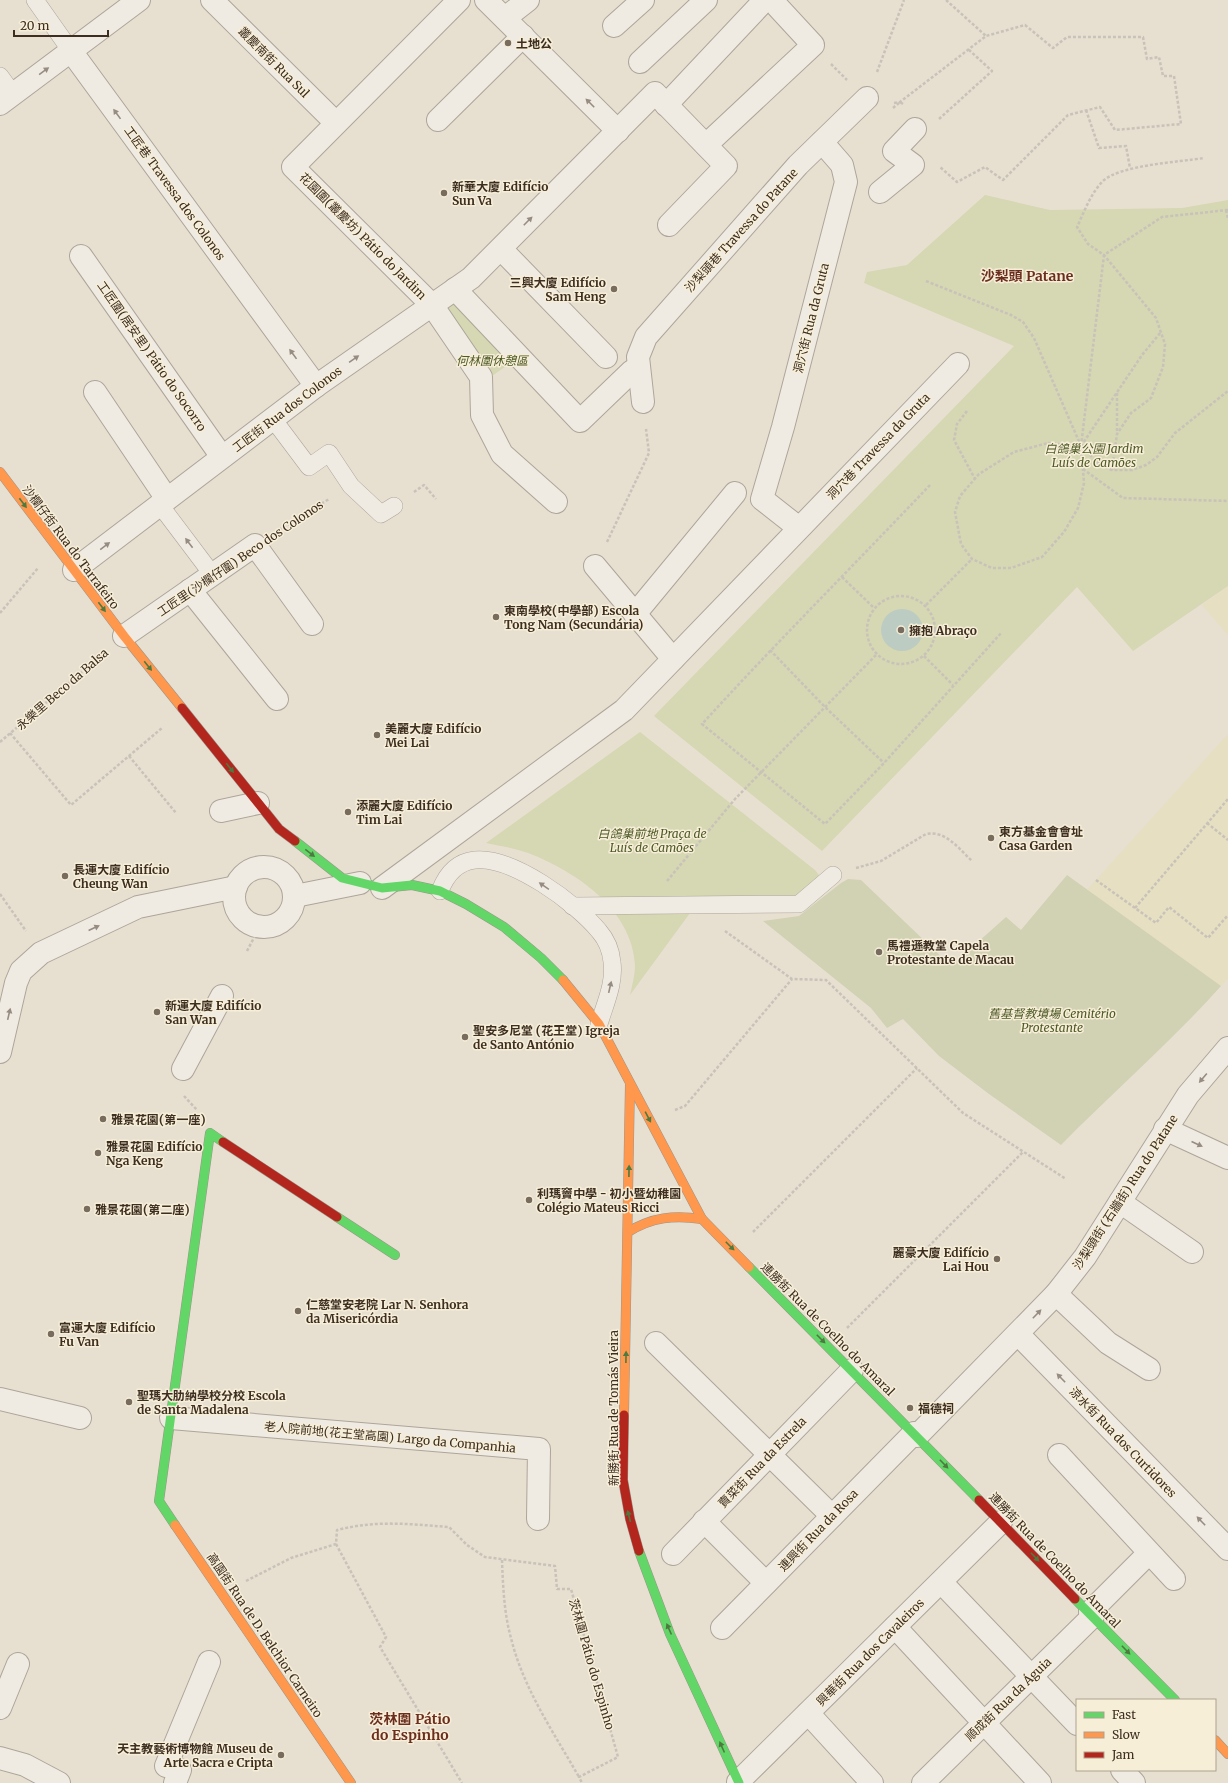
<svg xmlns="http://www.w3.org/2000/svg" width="1228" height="1783" viewBox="0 0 1228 1783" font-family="Merriweather,'Noto Sans SC',serif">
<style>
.farmland{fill:#e6dfc2}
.green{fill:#d6d7b3}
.cemetery{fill:#d1d1b3}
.water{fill:#bcccc2}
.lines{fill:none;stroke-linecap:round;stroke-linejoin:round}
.lane-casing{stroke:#ada599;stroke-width:18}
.street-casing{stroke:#ada599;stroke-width:24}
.fast-casing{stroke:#9c958a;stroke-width:10}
.slow-casing{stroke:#9c958a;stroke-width:10}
.jam-casing{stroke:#9c958a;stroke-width:10}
.path{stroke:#c8c2b9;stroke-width:2.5;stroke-dasharray:3 2;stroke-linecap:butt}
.lane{stroke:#efebe3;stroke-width:17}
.street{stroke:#efebe3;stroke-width:22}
.fast{stroke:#63d668;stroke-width:9}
.slow{stroke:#ff974d;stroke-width:9}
.jam{stroke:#b3261e;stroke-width:9}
.oneway{fill:#968c82}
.oneway2{fill:#4e7a40}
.poi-dot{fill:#786c5e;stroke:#f7eed8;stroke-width:1.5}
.labels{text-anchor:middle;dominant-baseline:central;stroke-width:3;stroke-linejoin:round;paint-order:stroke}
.poi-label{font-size:12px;font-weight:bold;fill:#3d2e20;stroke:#f7eed8;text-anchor:start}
.street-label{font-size:12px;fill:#3d2e20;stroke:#f7eed8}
.park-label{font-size:12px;font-style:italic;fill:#4d5a26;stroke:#f7eed8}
.quarter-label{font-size:14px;font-weight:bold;fill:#6b2e1e;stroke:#f7eed8}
</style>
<rect width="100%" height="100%" fill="#e7e0d1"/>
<g class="farmland">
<polygon points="1228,586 1228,635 1202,605"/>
<polygon points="1228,734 1228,979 1221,986 1087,890"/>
</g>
<g class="green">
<polygon points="985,195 1050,210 1182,208 1228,200 1228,586 1133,651 1077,587 822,851 654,716 1014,346 864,283 867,272 907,265"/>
<polygon points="455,302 512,362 489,378 444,310"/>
<path d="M640,732L815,870L830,889L799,911L690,913L630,995C632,986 635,975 635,965C632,909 575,871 528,853C515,848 500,846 486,843Z"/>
</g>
<path class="cemetery" d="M1067,875L1221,986C1171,1042 1114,1091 1061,1145L989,1094L939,1056L903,1019L887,1028L871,1008L763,921L799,916L841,883L848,879L861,880L951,966L1006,917L1021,930Z"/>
<circle class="water" cx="902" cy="630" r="21"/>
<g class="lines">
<g class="lane-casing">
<g id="lane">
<polyline points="35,0 71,51"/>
<polyline points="0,76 13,94"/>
<polyline points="273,419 309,467 329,453 351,486 381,514 394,506"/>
<polyline points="160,505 212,574"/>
<path d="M440,891C446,875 457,862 475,860C512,856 576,903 599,931C606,939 611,951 612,962C615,983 605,1004 599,1024"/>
<polyline points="572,906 799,904 833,875"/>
</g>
</g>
<g class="street-casing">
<g id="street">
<polyline points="212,0 336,123"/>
<polyline points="459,0 293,167 432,305 481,377 482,415 502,454 556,502"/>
<polyline points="486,0 618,131"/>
<polyline points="505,18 528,0"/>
<polyline points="614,26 643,0"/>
<polyline points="71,51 316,386"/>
<polyline points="640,62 706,0"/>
<polyline points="0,104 139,0"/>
<polyline points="666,105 763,2"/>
<polyline points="438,120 523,36"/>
<polyline points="706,145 813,45 777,6"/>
<polyline points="880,192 913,165 894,151 915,129"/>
<polyline points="501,249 606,357"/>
<polyline points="81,256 222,457"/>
<polyline points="455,289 580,421 632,371"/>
<polyline points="95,392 167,499"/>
<polyline points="643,402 638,357 646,337 798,165 867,98"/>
<polyline points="799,528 762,499 783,427 846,182 842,165 822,142"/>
<polyline points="595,566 673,659"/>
<polyline points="74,570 316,386 471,278 655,93 726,166 669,225"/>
<polyline points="190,590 277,699"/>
<polyline points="635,614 735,493"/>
<polyline points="124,636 255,545 312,624"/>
<polyline points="221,811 258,803"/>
<circle cx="264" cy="897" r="30"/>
<polyline points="382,888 624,710 958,364"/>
<polyline points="295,896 360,883"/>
<polyline points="0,1052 16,983 21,971 41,953 138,907 236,887"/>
<polyline points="183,1069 222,996"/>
<polyline points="1165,1129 1228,1158"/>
<polyline points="1120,1202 1192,1252"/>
<polyline points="1056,1294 1108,1343 1149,1369"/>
<polyline points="1018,1334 1228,1549"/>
<polyline points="656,1343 832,1516"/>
<polyline points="0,1399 80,1418"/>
<polyline points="171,1418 539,1449 538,1519"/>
<polyline points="917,1436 1056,1294 1085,1257 1188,1095 1228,1048"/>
<polyline points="1059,1455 1174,1579"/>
<polyline points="704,1521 766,1583"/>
<polyline points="673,1554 852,1370"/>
<polyline points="941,1582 1077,1724"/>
<polyline points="1090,1612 1149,1553"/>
<polyline points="895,1627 1040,1783"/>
<polyline points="722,1628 914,1433"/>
<polyline points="0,1708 18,1664"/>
<polyline points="808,1713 872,1783"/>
<polyline points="0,1758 25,1765 59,1783"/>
<polyline points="1122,1770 1134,1783"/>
<polyline points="738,1782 1001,1522"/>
<polyline points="175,1783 180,1770 166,1766 209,1662"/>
<polyline points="923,1783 1093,1616"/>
</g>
</g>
<g class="fast-casing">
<g id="fast">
<polyline points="295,841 342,878 382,888 412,885 440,891 466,904 504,927 541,958 563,980"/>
<polyline points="337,1217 395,1255"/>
<polyline points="749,1267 979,1500"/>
<polyline points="175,1525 159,1501 210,1133 223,1142"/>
<polyline points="639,1551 670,1634 739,1783"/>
<polyline points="1075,1599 1175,1700"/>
</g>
</g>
<g class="slow-casing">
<g id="slow">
<polyline points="0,472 124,636 182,708"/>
<polyline points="563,980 599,1024 702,1219 749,1267"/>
<path d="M628,1232C652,1217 674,1215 702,1219"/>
<polyline points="624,1415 630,1084"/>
<polyline points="175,1525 351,1783"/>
<polyline points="1215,1740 1228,1754"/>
</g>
</g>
<g class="jam-casing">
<g id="jam">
<polyline points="182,708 279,829 295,841"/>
<polyline points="223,1142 337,1217"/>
<polyline points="624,1415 623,1480 630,1519 639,1551"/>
<polyline points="979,1500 1075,1599"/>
</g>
</g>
<g class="path">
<polyline points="946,0 986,36"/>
<polyline points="831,64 847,80"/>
<polyline points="877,72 904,0"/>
<polyline points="894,103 900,102 986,36 1025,25 1053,48 1067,37 1143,37 1147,59 1159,57 1163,76 1174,76 1181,124 1115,130 1100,107 1068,115 1003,180 985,167 957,182 940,167"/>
<polyline points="893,108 900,102 903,104"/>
<polyline points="1086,110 1099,148 1126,146 1130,168"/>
<polyline points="939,119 992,71 968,49"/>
<polyline points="1226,210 1228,219"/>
<polyline points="926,281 1011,315 1023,322 1034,338 1081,446 1100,465 1112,470 1132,470 1146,465 1157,457 1175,433 1228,391"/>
<polyline points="1117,393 1117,432"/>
<polyline points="967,411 957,424 954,440 975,479"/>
<polygon points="1048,443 1081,446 1084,483 1078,508 1064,532 1042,557 1011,568 992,568 972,559 961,544 955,512 960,496 979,474 1014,452"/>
<polyline points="1081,446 1104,255 1162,217 1228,210"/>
<polyline points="1081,446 1142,355 1161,332"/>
<polyline points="1083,469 1123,498 1228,501"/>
<path d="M1112,470L1117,434L1131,413L1151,398L1163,367L1165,344L1156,318L1104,255L1088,244L1077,227C1084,212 1091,193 1103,181C1120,165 1179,162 1204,158"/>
<path d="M930,485C854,565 776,643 702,724L825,824L884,763L1002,632"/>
<polyline points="414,492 424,485 436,499"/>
<polyline points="279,530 329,499"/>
<polyline points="607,542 649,453 646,429"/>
<polyline points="842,577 874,608"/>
<circle cx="901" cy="630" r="34"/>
<polyline points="926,605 972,559"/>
<polyline points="0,613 38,568"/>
<polyline points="770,650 825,707 884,763"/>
<polyline points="924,656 953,685"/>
<polyline points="10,733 71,805 162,728"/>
<polyline points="0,742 103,654"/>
<polyline points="129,756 176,813"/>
<polyline points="1207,823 1228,840"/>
<path d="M856,868L881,861L926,834C946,830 959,849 972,861"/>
<polyline points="1096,880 1156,923 1169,907 1208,938 1228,915"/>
<polyline points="667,881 735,799 877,654"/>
<polyline points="0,894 26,931"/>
<polyline points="1135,908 1228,799"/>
<polyline points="725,931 792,979 826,980 963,1113 1066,1179"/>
<polyline points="247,951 259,928"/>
<polyline points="184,1096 197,1110"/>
<polyline points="675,1110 685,1106 792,979"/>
<polyline points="753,1232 917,1068"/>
<polyline points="847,1328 1023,1152"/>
<polyline points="336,1544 386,1637 380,1647 462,1783"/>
<path d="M502,1560C503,1586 504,1613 511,1638C523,1688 554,1733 579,1777"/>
<path d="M246,1581L291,1558L336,1544L337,1530C377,1520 408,1524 449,1527L467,1545L485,1557L555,1566L557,1589H571L618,1757L579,1777L582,1783"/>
</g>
<use href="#lane" class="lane"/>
<use href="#street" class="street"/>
<use href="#fast" class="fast"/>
<use href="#slow" class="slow"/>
<use href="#jam" class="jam"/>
</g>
<defs><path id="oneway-solid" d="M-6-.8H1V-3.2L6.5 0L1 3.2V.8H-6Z"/></defs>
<g class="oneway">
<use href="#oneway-solid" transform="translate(44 71) rotate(-36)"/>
<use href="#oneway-solid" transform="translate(590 103) rotate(-135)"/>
<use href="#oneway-solid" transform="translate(117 114) rotate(-126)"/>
<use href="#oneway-solid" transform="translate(528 221) rotate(-45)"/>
<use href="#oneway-solid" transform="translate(293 354) rotate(-126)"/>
<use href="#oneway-solid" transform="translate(354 359) rotate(-35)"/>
<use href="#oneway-solid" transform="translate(189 543) rotate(-127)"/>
<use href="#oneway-solid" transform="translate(105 546) rotate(-37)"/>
<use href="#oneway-solid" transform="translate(544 886) rotate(-145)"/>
<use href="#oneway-solid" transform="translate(94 928) rotate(-25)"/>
<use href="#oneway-solid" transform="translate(610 987) rotate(-77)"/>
<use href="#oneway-solid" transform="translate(9 1014) rotate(-77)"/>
<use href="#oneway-solid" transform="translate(1203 1078) rotate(130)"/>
<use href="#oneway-solid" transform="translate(1197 1144) rotate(24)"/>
<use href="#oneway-solid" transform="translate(1037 1314) rotate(-46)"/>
<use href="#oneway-solid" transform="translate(1061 1378) rotate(-134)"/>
<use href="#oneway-solid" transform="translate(1201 1521) rotate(-134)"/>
</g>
<g class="oneway2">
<use href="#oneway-solid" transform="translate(23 503) rotate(53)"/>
<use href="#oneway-solid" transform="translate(102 607) rotate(53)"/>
<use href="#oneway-solid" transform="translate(148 666) rotate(51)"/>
<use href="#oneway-solid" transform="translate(230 768) rotate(51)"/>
<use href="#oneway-solid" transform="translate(310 853) rotate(38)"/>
<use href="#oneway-solid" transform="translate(648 1117) rotate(62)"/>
<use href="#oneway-solid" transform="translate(629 1171) rotate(-89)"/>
<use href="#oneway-solid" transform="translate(730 1246) rotate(45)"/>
<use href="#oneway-solid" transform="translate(821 1339) rotate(45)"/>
<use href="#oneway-solid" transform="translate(626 1357) rotate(-89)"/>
<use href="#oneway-solid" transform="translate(944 1464) rotate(46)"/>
<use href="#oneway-solid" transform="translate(629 1516) rotate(-104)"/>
<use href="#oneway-solid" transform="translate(1035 1557) rotate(46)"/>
<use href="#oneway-solid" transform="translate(669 1629) rotate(-114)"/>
<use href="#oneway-solid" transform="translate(1126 1650) rotate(46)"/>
<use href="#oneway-solid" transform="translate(722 1747) rotate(-114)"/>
</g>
<g class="poi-dot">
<circle cx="508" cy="43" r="4"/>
<circle cx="444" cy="193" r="4"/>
<circle cx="614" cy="289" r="4"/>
<circle cx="496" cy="617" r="4"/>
<circle cx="901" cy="630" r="4"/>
<circle cx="377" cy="735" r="4"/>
<circle cx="348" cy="812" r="4"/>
<circle cx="991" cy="838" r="4"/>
<circle cx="65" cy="876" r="4"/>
<circle cx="879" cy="952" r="4"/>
<circle cx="157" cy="1012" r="4"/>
<circle cx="465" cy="1037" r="4"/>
<circle cx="103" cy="1119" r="4"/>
<circle cx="98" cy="1153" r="4"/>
<circle cx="529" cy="1200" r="4"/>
<circle cx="87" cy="1209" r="4"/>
<circle cx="997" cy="1259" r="4"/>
<circle cx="298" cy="1311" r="4"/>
<circle cx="51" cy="1334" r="4"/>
<circle cx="129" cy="1402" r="4"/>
<circle cx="910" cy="1408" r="4"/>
<circle cx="281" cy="1755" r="4"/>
</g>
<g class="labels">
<g class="poi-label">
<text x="516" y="43">土地公</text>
<text x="452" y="186">新華大廈 Edifício<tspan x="452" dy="14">Sun Va</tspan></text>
<text x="606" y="282" text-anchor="end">三興大廈 Edifício<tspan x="606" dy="14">Sam Heng</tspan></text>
<text x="504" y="610">東南學校(中學部) Escola<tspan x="504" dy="14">Tong Nam (Secundária)</tspan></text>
<text x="909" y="630">擁抱 Abraço</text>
<text x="385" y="728">美麗大廈 Edifício<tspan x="385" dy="14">Mei Lai</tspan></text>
<text x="356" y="805">添麗大廈 Edifício<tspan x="356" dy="14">Tim Lai</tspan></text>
<text x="999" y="831">東方基金會會址<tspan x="999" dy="14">Casa Garden</tspan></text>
<text x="73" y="869">長運大廈 Edifício<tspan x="73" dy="14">Cheung Wan</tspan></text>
<text x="887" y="945">馬禮遜教堂 Capela<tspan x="887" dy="14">Protestante de Macau</tspan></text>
<text x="165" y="1005">新運大廈 Edifício<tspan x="165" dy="14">San Wan</tspan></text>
<text x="473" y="1030">聖安多尼堂 (花王堂) Igreja<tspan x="473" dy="14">de Santo António</tspan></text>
<text x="111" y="1119">雅景花園(第一座)</text>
<text x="106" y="1146">雅景花園 Edifício<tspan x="106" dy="14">Nga Keng</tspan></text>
<text x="537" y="1193">利瑪竇中學 - 初小暨幼稚園<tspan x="537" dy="14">Colégio Mateus Ricci</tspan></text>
<text x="95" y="1209">雅景花園(第二座)</text>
<text x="989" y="1252" text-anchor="end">麗豪大廈 Edifício<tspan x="989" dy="14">Lai Hou</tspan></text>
<text x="306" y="1304">仁慈堂安老院 Lar N. Senhora<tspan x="306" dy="14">da Misericórdia</tspan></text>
<text x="59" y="1327">富運大廈 Edifício<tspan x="59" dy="14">Fu Van</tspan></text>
<text x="137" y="1395">聖瑪大肋納學校分校 Escola<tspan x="137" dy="14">de Santa Madalena</tspan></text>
<text x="918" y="1408">福德祠</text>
<text x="273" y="1748" text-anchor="end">天主教藝術博物館 Museu de<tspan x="273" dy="14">Arte Sacra e Cripta</tspan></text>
</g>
<g class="street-label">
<text transform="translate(274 62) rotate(45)">叢慶南街 Rua Sul</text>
<text transform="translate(175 193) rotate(54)">工匠巷 Travessa dos Colonos</text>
<text transform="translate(741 230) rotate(-48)">沙梨頭巷 Travessa do Patane</text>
<text transform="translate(363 236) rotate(45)">花園圍(叢慶坊) Pátio do Jardim</text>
<text transform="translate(811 318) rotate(-76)">洞穴街 Rua da Gruta</text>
<text transform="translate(152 356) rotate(55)">工匠圍(居安里) Pátio do Socorro</text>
<text transform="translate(287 409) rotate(-37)">工匠街 Rua dos Colonos</text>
<text transform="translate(878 446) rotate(-46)">洞穴巷 Travessa da Gruta</text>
<text transform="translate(71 547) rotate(53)">沙欄仔街 Rua do Tarrafeiro</text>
<text transform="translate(240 558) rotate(-34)">工匠里(沙欄仔圍) Beco dos Colonos</text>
<text transform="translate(62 689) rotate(-41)">永樂里 Beco da Balsa</text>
<text transform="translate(1125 1192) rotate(-57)">沙梨頭街 (石牆街) Rua do Patane</text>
<text transform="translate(828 1329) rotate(45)">連勝街 Rua de Coelho do Amaral</text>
<text transform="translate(613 1408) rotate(-90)">新勝街 Rua de Tomás Vieira</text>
<text transform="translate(390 1437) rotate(5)">老人院前地(花王堂高園) Largo da Companhia</text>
<text transform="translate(1123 1442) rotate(46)">涼水街 Rua dos Curtidores</text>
<text transform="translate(762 1462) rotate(-46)">賣菜街 Rua da Estrela</text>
<text transform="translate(818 1530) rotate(-46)">連興街 Rua da Rosa</text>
<text transform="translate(1055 1560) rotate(46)">連勝街 Rua de Coelho do Amaral</text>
<text transform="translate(265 1635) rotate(56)">高園街 Rua de D. Belchior Carneiro</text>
<text transform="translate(870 1652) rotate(-45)">興華街 Rua dos Cavaleiros</text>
<text transform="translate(592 1664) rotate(74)">茨林圍 Pátio do Espinho</text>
<text transform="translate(1008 1699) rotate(-44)">順成街 Rua da Águia</text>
</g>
<g class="park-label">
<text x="492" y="360">何林圍休憩區</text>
<text x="1094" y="448">白鴿巢公園 Jardim<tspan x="1094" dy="14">Luís de Camões</tspan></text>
<text x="652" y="833">白鴿巢前地 Praça de<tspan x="652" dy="14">Luís de Camões</tspan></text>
<text x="1052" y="1013">舊基督教墳場 Cemitério<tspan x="1052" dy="14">Protestante</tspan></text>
</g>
<g class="quarter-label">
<text x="1027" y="276">沙梨頭 Patane</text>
<text x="410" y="1719">茨林圍 Pátio<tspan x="410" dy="16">do Espinho</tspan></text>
</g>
</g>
<rect x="1076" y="1699" width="140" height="72" fill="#f7eed8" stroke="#ada18e"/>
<rect x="1084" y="1712" width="20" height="6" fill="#63d668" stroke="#ada18e"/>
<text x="1112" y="1719" font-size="12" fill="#3d2e20">Fast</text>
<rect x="1084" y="1732" width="20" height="6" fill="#ff974d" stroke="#ada18e"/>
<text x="1112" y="1739" font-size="12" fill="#3d2e20">Slow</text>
<rect x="1084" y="1752" width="20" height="6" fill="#b3261e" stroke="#ada18e"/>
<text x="1112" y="1759" font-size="12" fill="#3d2e20">Jam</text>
<path d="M14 30v6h94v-6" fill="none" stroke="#3d2e20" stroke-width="2"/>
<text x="20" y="30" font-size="12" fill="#3d2e20" stroke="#f7eed8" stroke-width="3" paint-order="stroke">20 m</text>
</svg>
